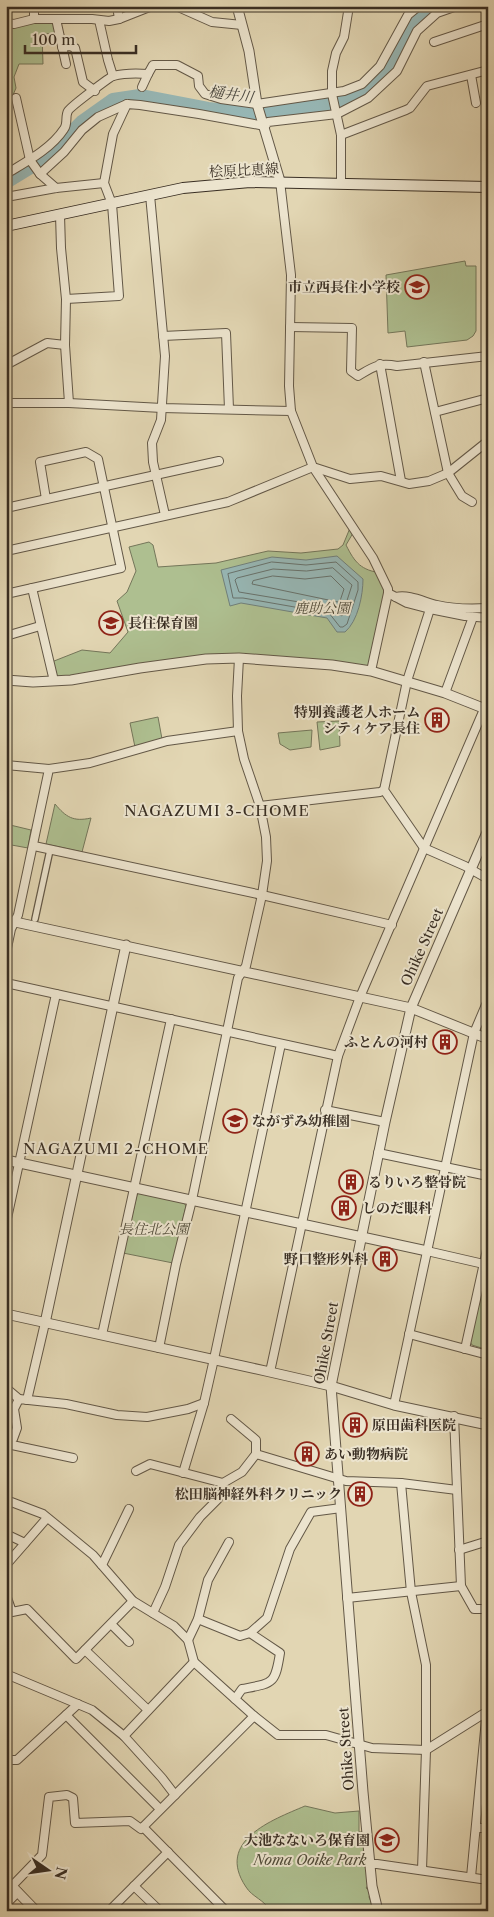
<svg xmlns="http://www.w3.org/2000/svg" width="494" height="1917" viewBox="0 0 494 1917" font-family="'Libre Caslon Text','Noto Serif JP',serif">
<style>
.green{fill:#aebf90;stroke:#74765a}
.water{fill:#97b7b5;stroke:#71807b}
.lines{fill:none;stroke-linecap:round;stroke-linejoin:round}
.shore{stroke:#68726c;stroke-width:1}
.river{stroke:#97b7b5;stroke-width:14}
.pedestrian-casing{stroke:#635847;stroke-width:8}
.minor-casing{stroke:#635847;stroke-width:10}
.tertiary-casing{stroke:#635847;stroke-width:11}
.secondary-casing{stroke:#392e23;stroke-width:12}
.pedestrian{stroke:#ece4ce;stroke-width:5.5}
.minor{stroke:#ece4ce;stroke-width:8}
.tertiary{stroke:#ece4ce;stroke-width:9}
.secondary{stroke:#ece4ce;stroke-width:10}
.labels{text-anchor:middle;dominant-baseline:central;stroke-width:4;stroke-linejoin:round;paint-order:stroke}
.street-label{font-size:14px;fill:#392e23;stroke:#ece4ce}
.poi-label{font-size:14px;font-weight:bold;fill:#392e23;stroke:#ece4ce;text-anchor:end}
.park-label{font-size:14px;font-style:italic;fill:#504b39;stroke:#ece4ce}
.water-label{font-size:15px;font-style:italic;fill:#4c4940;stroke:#ece4ce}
.neighbourhood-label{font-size:15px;letter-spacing:1px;fill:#392e23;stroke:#ece4ce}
</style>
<rect width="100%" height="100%" fill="#e2d6b3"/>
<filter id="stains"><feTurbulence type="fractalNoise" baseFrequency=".004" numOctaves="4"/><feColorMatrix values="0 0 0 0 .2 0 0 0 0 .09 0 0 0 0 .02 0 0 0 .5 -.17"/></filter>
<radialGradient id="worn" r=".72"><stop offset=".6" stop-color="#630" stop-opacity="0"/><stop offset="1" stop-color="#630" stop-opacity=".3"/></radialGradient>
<g class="green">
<polygon points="56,19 59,33 42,34 43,64 19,64 14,77 16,88 13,95 6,96 6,26"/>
<polygon points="465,261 466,266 476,266 476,331 473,336 467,340 407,347 405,331 388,333 386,275"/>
<path d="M350,528L353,533L346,545C355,563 361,570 381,573L388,589L371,671L239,658L54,681L49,663L82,650L110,653L128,632L117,601L127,592L136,571L129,547L149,542L153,545L158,567L216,563L268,551L301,553L338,549L343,545Z"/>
<polygon points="158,717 162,739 135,747 130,723"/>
<polygon points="339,721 340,746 320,750 317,722"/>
<polygon points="312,730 311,747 290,750 280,744 278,733"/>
<path d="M55,804C66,817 73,822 91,818L82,852L46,844Z"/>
<polygon points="6,824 31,830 28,848 6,844"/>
<polygon points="139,1193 184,1203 186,1206 173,1263 123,1253 137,1195"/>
<polygon points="488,1270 488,1350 472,1345 469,1340 485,1274"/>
<path d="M305,1806L335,1813L359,1811V1832H363L365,1867L368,1875L367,1881L369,1884L366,1888L371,1892L369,1897L375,1911H270C265,1900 252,1897 246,1887C215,1841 272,1820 305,1806Z"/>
</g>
<path class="water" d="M337,556L363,579C363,595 358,621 345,632H337L327,618L241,603L230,606L221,570L272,557L306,560Z"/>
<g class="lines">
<g class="shore">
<polygon points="272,562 306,565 336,562 358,582 358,590 347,624 343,627 340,627 329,613 243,598 233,598 228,574"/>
<polygon points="333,568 352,585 342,616 329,607 239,592 235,580 237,578 273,569 306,571"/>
<polygon points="273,576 305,579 331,576 344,589 340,601 338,602 252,584 253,581"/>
</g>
<polyline class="river" points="6,182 47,157 82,122 113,100 140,96 208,109 261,114 326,105 364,93 385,75 414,21 435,6"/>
<g class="pedestrian-casing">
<polyline id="pedestrian" points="35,919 50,850"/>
</g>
<g class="minor-casing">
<g id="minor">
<polyline points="34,6 34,19"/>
<polyline points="117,6 119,19"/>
<polyline points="176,6 212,22 242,25"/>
<polyline points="56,19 66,64"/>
<polyline points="99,20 108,60 113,76"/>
<polyline points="6,23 14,24 34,19 92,19 109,21 119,19 152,6"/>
<polyline points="434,42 488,24"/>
<polyline points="62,47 70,46 75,48 83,82 95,91"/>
<polyline points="471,75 476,103"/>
<polyline points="142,87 148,74"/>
<polyline points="16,98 30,160 40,174 56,188"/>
<polyline points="341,135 406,110 410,108 427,86 488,70"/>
<path d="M6,174C26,162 51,149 64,129C68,124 65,116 68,111C70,107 110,77 113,76C125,73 136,73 148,74L153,65H177L198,76L199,86L205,94L221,99L257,104L344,91L362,84L380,66L408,15L419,6"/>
<polyline points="40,174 64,152 82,130 98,117 127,104"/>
<polyline points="280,181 291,275 289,386 291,411"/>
<polyline points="341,183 341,135 332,94 332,71 336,53 344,37 349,6"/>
<polyline points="150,195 165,356 161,420 152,443 153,462 165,515"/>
<polyline points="6,197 56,188 104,183"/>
<polyline points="60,215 61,248 66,299 65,345 69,403"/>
<polyline points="66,299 119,296 112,204 104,183 113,134 127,104 140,105 199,114 265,126 268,122 337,114 368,98 397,71 417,31 437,13 457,6"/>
<path d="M290,327L352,328L351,371L358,376C373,367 379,362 397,366L488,356"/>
<polyline points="163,336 226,333 229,409"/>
<polyline points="424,362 448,473 462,496 472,502"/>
<polyline points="380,364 401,481"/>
<polyline points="6,365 47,343 65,345"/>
<polyline points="6,403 69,403 162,408 291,411 313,467 350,479 381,476 409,484 429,481 448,473 488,441"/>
<polyline points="435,412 488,398"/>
<polyline points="6,508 219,461"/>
<polyline points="6,551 228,502 313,467 373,558 388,589 388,593 407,603 430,609 407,681 384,790 424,848 465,866 488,879"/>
<polyline points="32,588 54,681"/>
<polyline points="6,594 121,568 98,459 86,452 40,462 46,499"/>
<path d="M396,597C409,594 424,602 437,605C454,609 471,609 488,608"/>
<polyline points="430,609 465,616 488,618"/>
<polyline points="6,636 40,626"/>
<polyline points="371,671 388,593"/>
<polyline points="445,693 473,617"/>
<polyline points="6,765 49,769"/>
<polyline points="260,806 380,792 384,790"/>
<polyline points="34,846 262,895 392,925"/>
<polyline points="6,953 11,929 18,915 49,769 90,763 167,741 238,731"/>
<polyline points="6,983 338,1056"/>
<polyline points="325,1110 385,1122"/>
<polyline points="378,1153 488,1176"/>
<polyline points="6,1223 56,994"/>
<polyline points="427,1251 488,1265"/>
<polyline points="409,1334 488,1355"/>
<polyline points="102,1335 171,1019"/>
<polyline points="159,1348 176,1264 192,1200 238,978 246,966 262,895 267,861 266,837 260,806 244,759 238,731 237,696 239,658"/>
<polyline points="465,1349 488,1245"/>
<polyline points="270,1372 338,1056 360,997 488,700"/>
<polyline points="6,1388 19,1399"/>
<polyline points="27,1400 45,1323"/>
<polyline points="394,1405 474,1033 488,1000"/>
<polyline points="454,1416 461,1586 474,1609 488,1609"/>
<polyline points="6,1441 13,1439 17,1428 14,1409 19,1399 66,1404 117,1415 147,1417 188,1409 204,1403"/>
<polyline points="8,1441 12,1445 73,1458"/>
<polyline points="256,1454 346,1481 401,1483 457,1490"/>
<polyline points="136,1471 150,1464 223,1483"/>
<polyline points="183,1473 204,1403 214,1359 281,1044"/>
<polyline points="401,1483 411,1592 426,1665 426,1750 422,1870"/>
<polyline points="6,1500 43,1514 93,1555 133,1601 174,1626 188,1640 194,1662 254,1716 278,1735 326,1735 372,1748 426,1750 488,1711"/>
<polyline points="6,1534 25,1543"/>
<polyline points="459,1550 488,1541"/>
<polyline points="6,1565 47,1518"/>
<polyline points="102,1565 129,1509"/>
<polyline points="6,1595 12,1612 27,1609 76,1659 133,1601"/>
<polyline points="347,1598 461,1586"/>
<polyline points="153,1613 165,1587 179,1545 200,1517 218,1499 223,1483 242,1472 256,1454 256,1440 231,1419"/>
<polyline points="198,1619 240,1636 250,1633 267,1618 290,1549 311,1512 341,1508"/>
<polyline points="111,1624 129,1642"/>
<polyline points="188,1640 198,1619 208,1580 229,1542"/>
<polyline points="85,1650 148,1710"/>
<polyline points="6,1674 92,1710 124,1736"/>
<path d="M235,1699L242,1689C273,1683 275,1685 280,1653L250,1633"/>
<polyline points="66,1715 160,1809"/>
<polyline points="6,1760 17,1760 78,1704"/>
<polyline points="175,1795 162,1778 124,1736 194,1662"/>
<polyline points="143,1827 226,1911"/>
<polyline points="476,1828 488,1828"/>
<polyline points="370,1864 377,1864 488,1880"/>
<polyline points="471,1877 487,1709"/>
<polyline points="12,1886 42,1855 49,1797 67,1795 73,1798 75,1823 130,1821 141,1829 254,1716"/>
<polyline points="134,1886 160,1911"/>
<polyline points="6,1904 18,1892"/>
<polyline points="109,1911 168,1852"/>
</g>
</g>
<g class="tertiary-casing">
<g id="tertiary">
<polyline points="237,6 249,51 257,104 280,181"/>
<polyline points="6,680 33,682 71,680 140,668 206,659 239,658 332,665 371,671 445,693 488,710"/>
<polyline points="6,920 411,1008 488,1039"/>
<polyline points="6,1160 427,1251"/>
<polyline points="6,1314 270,1372 331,1386 394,1405 488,1425"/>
<polyline points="45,1323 126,945"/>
<polyline points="6,1880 36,1911"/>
<polyline points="378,1911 372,1886 363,1792 331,1386 385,1122 411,1008 488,830"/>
</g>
</g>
<g class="secondary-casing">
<polyline id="secondary" points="6,226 183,188 250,182 488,187"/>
</g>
<use href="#pedestrian" class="pedestrian"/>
<use href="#minor" class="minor"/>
<use href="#tertiary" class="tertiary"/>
<use href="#secondary" class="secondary"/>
</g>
<defs>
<g id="school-ring" transform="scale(1.25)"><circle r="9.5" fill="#ece4ce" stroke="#8f2418" stroke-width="1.5"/><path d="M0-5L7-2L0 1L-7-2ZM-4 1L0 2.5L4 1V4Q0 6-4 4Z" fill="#8f2418"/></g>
<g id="building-ring" transform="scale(1.25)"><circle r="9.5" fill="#ece4ce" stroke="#8f2418" stroke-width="1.5"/><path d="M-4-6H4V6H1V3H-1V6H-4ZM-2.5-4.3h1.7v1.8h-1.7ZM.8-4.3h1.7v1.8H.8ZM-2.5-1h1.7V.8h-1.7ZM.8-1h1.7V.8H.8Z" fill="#8f2418"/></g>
</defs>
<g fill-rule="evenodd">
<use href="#school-ring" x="417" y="287"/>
<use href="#school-ring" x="111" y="623"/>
<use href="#building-ring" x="437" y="720"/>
<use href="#building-ring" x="445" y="1042"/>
<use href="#school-ring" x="235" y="1121"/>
<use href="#building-ring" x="351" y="1182"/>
<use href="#building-ring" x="344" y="1208"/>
<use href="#building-ring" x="385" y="1259"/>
<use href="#building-ring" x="355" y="1425"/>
<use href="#building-ring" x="307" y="1454"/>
<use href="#building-ring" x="360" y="1494"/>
<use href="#school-ring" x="387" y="1840"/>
</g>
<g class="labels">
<g class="street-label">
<text transform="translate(244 170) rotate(-3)">桧原比恵線</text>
<text transform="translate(422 947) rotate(-66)">Ohike Street</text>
<text transform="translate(326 1343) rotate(-80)">Ohike Street</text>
<text transform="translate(346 1749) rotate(-94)">Ohike Street</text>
</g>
<g class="poi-label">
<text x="400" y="287">市立西長住小学校</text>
<text x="128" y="623" text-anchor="start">長住保育園</text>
<text x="420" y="712">特別養護老人ホーム<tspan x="420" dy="16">シティケア長住</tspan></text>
<text x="428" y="1042">ふとんの河村</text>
<text x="252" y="1121" text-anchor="start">ながずみ幼稚園</text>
<text x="368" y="1182" text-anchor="start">るりいろ整骨院</text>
<text x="362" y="1208" text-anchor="start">しのだ眼科</text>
<text x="368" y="1259">野口整形外科</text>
<text x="372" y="1425" text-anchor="start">原田歯科医院</text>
<text x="324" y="1454" text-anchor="start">あい動物病院</text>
<text x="342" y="1494">松田脳神経外科クリニック</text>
<text x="370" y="1840">大池なないろ保育園</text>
</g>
<g class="park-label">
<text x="322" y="608">鹿助公園</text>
<text x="154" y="1229">長住北公園</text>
<text x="310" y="1860">Noma Ooike Park</text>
</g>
<g class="water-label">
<text transform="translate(231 94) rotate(8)">樋井川</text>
</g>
<g class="neighbourhood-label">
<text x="217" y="810">NAGAZUMI 3-CHOME</text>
<text x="116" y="1148">NAGAZUMI 2-CHOME</text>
</g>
</g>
<rect width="494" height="1917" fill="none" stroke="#e2d6b3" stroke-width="25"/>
<rect x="8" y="8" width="479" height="1902" fill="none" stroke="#392e23" stroke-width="2.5"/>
<rect x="12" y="12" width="469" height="1892" fill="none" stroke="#392e23"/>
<g transform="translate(48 1870) rotate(103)" stroke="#ece4ce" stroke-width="4" paint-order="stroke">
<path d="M0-4L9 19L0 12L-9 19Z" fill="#392e23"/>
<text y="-8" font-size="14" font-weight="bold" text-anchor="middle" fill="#392e23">N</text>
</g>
<path d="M25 45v8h111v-8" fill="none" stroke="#392e23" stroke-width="2.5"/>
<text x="32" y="45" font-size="15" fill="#392e23" stroke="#ece4ce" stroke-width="4" paint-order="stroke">100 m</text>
<rect width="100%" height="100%" filter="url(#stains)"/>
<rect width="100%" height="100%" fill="url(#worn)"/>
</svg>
